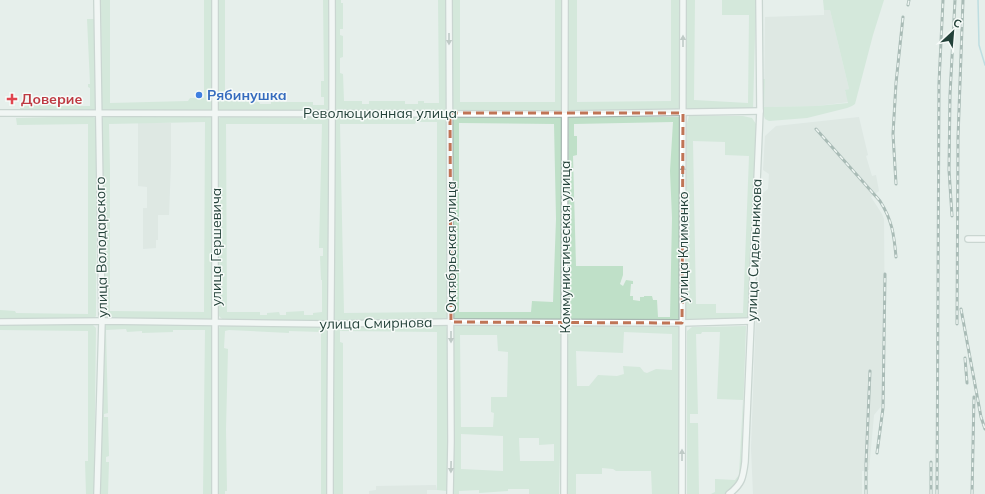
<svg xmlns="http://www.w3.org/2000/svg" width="985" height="494" viewBox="0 0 985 494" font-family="Mulish,sans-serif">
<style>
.built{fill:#d4dfda}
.green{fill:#bfe0c8;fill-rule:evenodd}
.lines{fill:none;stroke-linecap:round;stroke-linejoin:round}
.stream{stroke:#8ec9d4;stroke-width:1.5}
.minor-casing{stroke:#a8b8b2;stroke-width:8}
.minor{stroke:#fff;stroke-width:5.5}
.rail-casing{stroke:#5f7d75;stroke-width:3}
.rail{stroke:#f7fbf9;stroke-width:1.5;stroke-dasharray:4.5;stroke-linecap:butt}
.oneway{fill:#92a09c}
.marked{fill:none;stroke:#c07456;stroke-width:3;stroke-dasharray:8 5;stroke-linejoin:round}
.shop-dot{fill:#3f7fe0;stroke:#f7fbf9;stroke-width:1.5}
.health-dot{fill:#e0444e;stroke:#f7fbf9;stroke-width:1.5}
.labels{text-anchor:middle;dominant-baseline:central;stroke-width:3;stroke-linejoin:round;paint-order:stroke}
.shop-label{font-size:14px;font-weight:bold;fill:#366cbe;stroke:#f7fbf9;text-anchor:start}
.health-label{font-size:14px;font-weight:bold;fill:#be3a42;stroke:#f7fbf9;text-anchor:start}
.street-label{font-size:14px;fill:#24423a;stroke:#f7fbf9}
</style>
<rect width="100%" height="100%" fill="#e6efeb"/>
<g class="built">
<polygon points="824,10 830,10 849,89 845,91 849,102 816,106 764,107 765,17 824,15"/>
<polygon points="859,117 868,155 866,156 872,176 876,175 879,191 871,197 882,214 884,219 885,352 883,404 874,415 869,470 862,471 862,494 753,494 751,448 756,312 761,255 763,193 768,189 769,174 763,170 765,136 776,126"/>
<polygon points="138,123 171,123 171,164 169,215 158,215 158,240 156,240 156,248 143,249 143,208 147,208 147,187 138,186"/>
<polygon points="436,485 437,490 427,490 427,494 369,494 369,491 376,490 376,486"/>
</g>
<g class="green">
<polygon points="101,0 110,0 110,103 188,101 190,98 204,98 204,0 212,0 212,111 102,110"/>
<polygon points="218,0 225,0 225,101 259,102 260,104 271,104 271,102 313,102 313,105 324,105 324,97 321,97 321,81 324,81 323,0 330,0 330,111 218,111"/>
<polygon points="335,0 341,0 341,3 343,3 343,29 340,29 340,35 343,36 343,57 340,58 340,73 343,74 344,101 362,101 362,104 369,104 369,101 405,101 405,104 418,104 418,101 424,101 424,103 439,103 438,0 446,0 446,110 442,111 335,111"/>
<polygon points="452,0 460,0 460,102 555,102 555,0 563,0 563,110 453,111"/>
<polygon points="568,0 577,0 577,102 671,101 671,0 679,0 679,108 677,110 568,111"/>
<polygon points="685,0 695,0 694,100 748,103 749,15 722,15 722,0 756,0 753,110 686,109"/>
<polygon points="823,0 884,0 873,35 855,104 852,106 847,108 807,118 769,121 765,119 762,111 761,79 765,79 764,107 816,106 848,103 845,90 849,89 830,10 824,10"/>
<polygon points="87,19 96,19 97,111 20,112 20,102 53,102 53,106 70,106 70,103 78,103 79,106 90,106 90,88 88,87 88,84 90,84"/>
<polygon points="90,116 96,118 97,122 96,316 93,320 0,319 0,310 15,311 16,313 88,314 88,124 17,125 16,118"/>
<path d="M104,116H208L213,118V318L209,321L120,320L99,318L101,121ZM205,122L204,312L110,311V169L109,124Z"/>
<path d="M447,116V320L334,322L332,182L334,119L339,117ZM416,122H437V312L344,313L340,124H415Z"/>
<path d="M454,116L559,117L562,118L563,322L453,321L452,120ZM459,123L554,124L556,219L553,302L532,301L531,312H459Z"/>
<path d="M689,116H743L752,118L756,124L749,320L687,321L686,319L685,277L687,123ZM693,141L725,142V155L749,156L743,313H716V304H696Z"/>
<path d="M220,117L328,118V318L326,321L227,320H223L219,316L218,120ZM226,124H322L319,248H323V256H320L321,280H322V312L313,313V315H304V311L286,312V315H280L279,312L267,313V315H260V312H227Z"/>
<path d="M569,117H679V322L568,321ZM673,122L670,171L672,218L670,317H658L657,300H653L652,296H644V297H640V301L633,300V296H630L631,284H633V281L626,280L623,286L620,284L623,275V266H576L573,156L577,155V136H574V124Z"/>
<polygon points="60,324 92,324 96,328 94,494 86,494 85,461 88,461 88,331 0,330 0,325"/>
<polygon points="102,324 213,325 213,494 203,494 205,330 173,330 173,332 142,333 142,331 127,332 126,329 106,330 108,413 104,414 104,417 108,417 109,456 106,457 106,462 109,462 108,494 99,494"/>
<path d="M453,324L563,326L559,494H529V489H508V491L479,493V490L459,491V494H452ZM460,335H497L498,351L508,352L507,397H491V412L494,413L493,427H461ZM461,434L503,436V471L461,469ZM519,438H539V445L554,444V461H520Z"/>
<path d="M221,325L323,327L327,328L328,330C329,385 326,439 328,494H321V332L289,331V333L229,330L225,331L224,348L228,349L226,429L227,491H225V494H217L219,328Z"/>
<polygon points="442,325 446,326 447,329 447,491 437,490 437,332 340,331 340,342 343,343 343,494 333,494 333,330 337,327"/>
<path d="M679,325L680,494H652L651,471H616L613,469L602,468V474H576V494H566L568,329L573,326ZM624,332L672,334V370L656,369L647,373L644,372L640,367L623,366L624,374L617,376L598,375L589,386H577L576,351L623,353Z"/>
<polygon points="746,326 741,471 738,482 725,494 711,494 715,492 715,479 735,480 739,475 743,400 717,399 720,332 702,332 701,334 696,334 698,414 690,414 690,423 698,423 699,494 687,494 687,331 692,327 697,327"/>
</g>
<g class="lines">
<polyline class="stream" points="978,0 979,45 985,65"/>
<g class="minor-casing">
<g id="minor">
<polyline points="215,0 215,494"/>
<polyline points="449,0 451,441 450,494"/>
<polyline points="0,113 566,114 760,111"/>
<polyline points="968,239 985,239"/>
<polyline points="0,322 102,321 330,324 451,322 682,323 751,321"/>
<polyline points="97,494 102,321 97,0"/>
<path d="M330,494C330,329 333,165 332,0"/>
<polyline points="564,494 565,0"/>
<polyline points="682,494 683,0"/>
<path d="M729,494C742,484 743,478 745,462L760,111L759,0"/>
</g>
</g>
<use href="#minor" class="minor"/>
<g class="rail-casing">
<g id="rail">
<polyline points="908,5 909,0"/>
<path d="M816,129L880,201C892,220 894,234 896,257"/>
<polyline points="896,184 893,134 896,83 903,17"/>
<polyline points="952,216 949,170 950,95 955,0"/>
<polyline points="961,309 981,417 985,429"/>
<polyline points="957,324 958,138 963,0"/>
<polyline points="965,358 967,383"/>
<polyline points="877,453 883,408 885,274"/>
<polyline points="866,494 866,464 870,371"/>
<polyline points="931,494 931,462"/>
<polyline points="937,494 939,83 943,0"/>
<polyline points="972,494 974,397"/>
</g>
</g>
<use href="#rail" class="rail"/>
</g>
<defs><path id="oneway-solid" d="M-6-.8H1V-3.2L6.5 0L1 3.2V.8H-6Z"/></defs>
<g class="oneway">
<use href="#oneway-solid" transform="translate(449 39) rotate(90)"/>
<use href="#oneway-solid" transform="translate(683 41) rotate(-90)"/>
<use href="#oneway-solid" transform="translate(683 171) rotate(-90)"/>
<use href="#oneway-solid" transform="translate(451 337) rotate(90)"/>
<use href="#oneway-solid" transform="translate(682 455) rotate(-90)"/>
<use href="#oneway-solid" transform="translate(451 467) rotate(91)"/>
</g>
<path d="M0 0H985V494H0ZM450,113H683L682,323L451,322Z" fill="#e6efeb" fill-opacity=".55" fill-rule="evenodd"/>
<path class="marked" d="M450,113H683L682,323L451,322Z"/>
<circle class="shop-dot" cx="199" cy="95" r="4"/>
<path class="health-dot" d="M10 93h4v4h4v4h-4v4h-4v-4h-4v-4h4z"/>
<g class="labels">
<g class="shop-label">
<text x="207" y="95">Рябинушка</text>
</g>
<g class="health-label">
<text x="21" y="99">Доверие</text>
</g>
<g class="street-label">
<text x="380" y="113">Революционная улица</text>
<text transform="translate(101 247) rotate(-91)">улица Володарского</text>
<text transform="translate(216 247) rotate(-90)">улица Гершевича</text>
<text transform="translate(451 247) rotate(-90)">Октябрьская улица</text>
<text transform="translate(565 247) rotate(-90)">Коммунистическая улица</text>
<text transform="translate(683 247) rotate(-90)">улица Клименко</text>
<text transform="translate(754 250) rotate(-88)">улица Сидельникова</text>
<text transform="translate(376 323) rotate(-1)">улица Смирнова</text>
</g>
</g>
<g transform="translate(953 32) rotate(26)" stroke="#f7fbf9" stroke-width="3" paint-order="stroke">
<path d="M0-3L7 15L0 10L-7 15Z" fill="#24423a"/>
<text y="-6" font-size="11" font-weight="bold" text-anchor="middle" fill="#24423a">С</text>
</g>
</svg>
